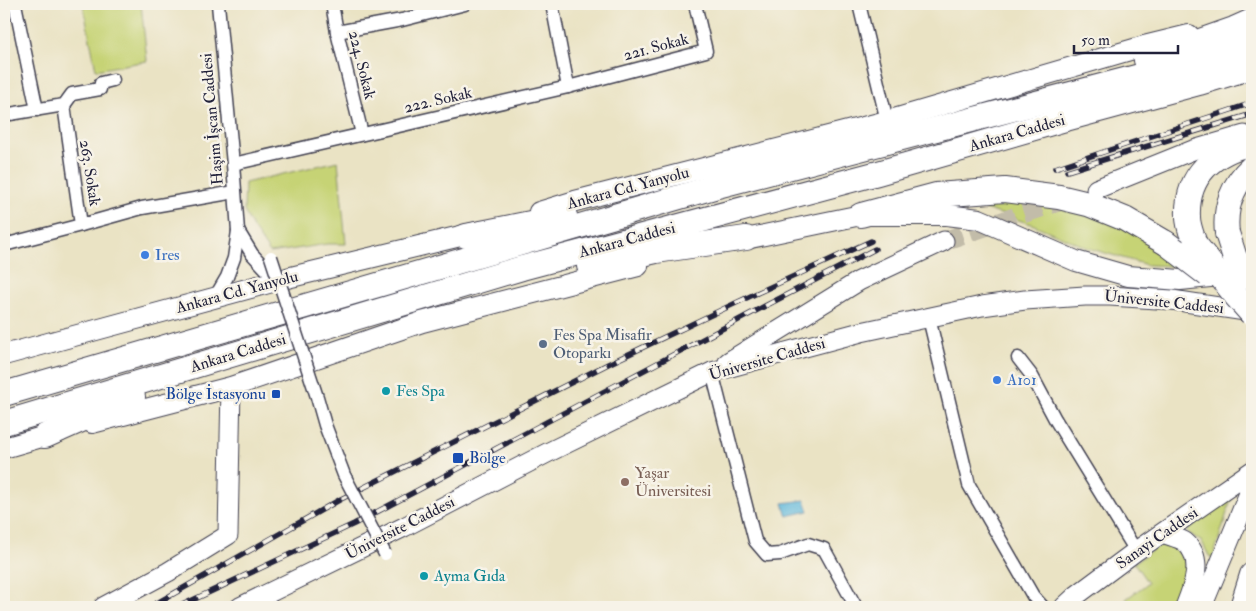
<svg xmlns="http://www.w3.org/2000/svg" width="1256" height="611" viewBox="0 0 1256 611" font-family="'IM FELL Double Pica',serif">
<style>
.green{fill:#c6d375;stroke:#747a58}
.water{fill:#5eb8db;stroke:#406d8b}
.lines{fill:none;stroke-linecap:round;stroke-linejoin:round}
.secondary-tunnel{stroke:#c2bca9;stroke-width:19;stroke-dasharray:19 9;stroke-linecap:butt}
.street-casing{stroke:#403f50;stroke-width:15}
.secondary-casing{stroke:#403f50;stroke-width:21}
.primary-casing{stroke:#403f50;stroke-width:22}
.highway-casing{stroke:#403f50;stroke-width:26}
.street{stroke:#fff;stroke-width:12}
.secondary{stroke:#fff;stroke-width:19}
.primary{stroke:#fff;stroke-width:20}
.highway{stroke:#fff;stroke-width:24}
.rail-casing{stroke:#22223b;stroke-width:5.5}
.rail{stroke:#f7f3e8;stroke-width:4;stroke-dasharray:11;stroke-linecap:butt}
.street-bridge-casing{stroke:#403f50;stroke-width:15;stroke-linecap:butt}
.highway-bridge-casing{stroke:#403f50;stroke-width:26;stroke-linecap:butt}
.street-bridge{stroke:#fff;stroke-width:12}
.highway-bridge{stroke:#fff;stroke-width:24}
.shop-dot{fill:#3f7fe0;stroke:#f7f3e8;stroke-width:2}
.service-dot{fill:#5c6f8a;stroke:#f7f3e8;stroke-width:2}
.culture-dot{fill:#0f9aa8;stroke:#f7f3e8;stroke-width:2}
.transit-dot{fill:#1a4fb4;stroke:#f7f3e8;stroke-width:2}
.education-dot{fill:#8d6e63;stroke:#f7f3e8;stroke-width:2}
.labels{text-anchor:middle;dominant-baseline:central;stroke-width:5;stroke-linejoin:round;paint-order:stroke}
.street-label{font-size:16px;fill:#22223b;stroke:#f7f3e8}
.shop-label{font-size:16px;fill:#366cbe;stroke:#f7f3e8;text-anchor:start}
.service-label{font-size:16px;fill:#4e5e75;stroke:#f7f3e8;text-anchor:start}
.culture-label{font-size:16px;fill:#0d838f;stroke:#f7f3e8;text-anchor:start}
.transit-label{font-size:16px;fill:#164399;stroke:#f7f3e8;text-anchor:end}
.education-label{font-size:16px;fill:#785e54;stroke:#f7f3e8;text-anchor:start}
</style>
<rect width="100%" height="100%" fill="#f7f3e8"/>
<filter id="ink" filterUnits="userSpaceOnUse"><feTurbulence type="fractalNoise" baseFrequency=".02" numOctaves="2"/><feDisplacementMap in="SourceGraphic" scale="10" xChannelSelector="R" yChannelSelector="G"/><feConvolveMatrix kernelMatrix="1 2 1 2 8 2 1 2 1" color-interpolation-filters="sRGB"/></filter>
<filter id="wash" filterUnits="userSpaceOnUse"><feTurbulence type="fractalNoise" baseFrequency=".0096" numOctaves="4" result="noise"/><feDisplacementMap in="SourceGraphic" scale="20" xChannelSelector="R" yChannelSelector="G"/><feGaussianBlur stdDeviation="1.12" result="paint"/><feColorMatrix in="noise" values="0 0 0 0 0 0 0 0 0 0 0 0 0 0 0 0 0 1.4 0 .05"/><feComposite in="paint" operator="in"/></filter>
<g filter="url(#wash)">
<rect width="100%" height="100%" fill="#eae3c4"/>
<g class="green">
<polygon points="83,4 141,4 147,61 96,70"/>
<polygon points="338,161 346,244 327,244 270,253 253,228 244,211 245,183"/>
<polygon points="944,198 1059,200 1156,240 1175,266 1147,265 1088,248 1034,225 982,208 946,205"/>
<polygon points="1233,493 1213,558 1209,556 1202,542 1186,531"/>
<path d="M1160,545C1200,550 1182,581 1173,607H1132L1126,599L1148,583L1134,563Z"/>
</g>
<polygon class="water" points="805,500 809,511 787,516 783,503"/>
</g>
<g filter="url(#ink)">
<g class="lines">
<polyline class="secondary-tunnel" points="944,241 1067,199"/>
<g class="street-casing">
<g id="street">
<polyline points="15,4 37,110"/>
<polyline points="332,4 337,32 362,134"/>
<polyline points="859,4 887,121"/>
<polyline points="337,32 402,20 465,4"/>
<polyline points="568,87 706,51 695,4"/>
<polyline points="4,115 64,105 72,94 100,89 101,83 113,80"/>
<polyline points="233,164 568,87 552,4"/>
<polyline points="81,225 142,208 235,192"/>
<polyline points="238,231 252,254 266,269 284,277"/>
<polyline points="4,245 81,225 64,105"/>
<polyline points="214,299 227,277 234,258 238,231 233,164 218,4"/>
<polyline points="929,318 969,485 1033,596 1043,607"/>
<polyline points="1018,358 1032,376 1055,419 1136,551"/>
<polyline points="712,372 755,541 767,555 780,554 808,544 824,549 856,607"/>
</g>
</g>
<g class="secondary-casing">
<g id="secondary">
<polyline points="1096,189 1193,150 1244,135"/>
<polyline points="728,362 859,281 944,241"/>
<path d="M1163,533C1170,536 1180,538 1185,542C1205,559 1193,587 1185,607"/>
<polyline points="103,607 168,572 228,535 231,387"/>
<polyline points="240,607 404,527 547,453 712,372 861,332 982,306 1025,300 1085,296 1110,296 1172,300 1252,312"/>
<polyline points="1064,607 1077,595 1136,551 1252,471"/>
<polyline points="1202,607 1252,486"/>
</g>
</g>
<g class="primary-casing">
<g id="primary">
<polyline points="539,212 575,201 887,121 1144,46 1189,35"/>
<polyline points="731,242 861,215 947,215 979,219 1076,261 1128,276 1180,280 1220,276"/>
<polyline points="4,355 287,278 481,231"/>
<polyline points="92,423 231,387 422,322 638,266"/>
<polyline points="4,448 59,432"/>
</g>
</g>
<g class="highway-casing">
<g id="highway">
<polyline points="1146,60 1234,29 1252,21"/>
<polyline points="861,215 936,195 1005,190 1059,197 1088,204 1125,219 1166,243"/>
<path d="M1227,233C1224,207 1233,184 1252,167"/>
<polyline points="466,236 565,216"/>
<path d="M1195,244C1192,235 1188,226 1188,217C1186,175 1214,152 1252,143"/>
<polyline points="589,266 656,251 746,238"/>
<polyline points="4,394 714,187 1201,60 1252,44"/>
<polyline points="4,423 522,268 878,173 1062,120 1199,83 1252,67"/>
<polyline points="45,436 133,397"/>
<polyline points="1242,607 1252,575"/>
</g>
</g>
<use href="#street" class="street"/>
<use href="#secondary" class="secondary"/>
<use href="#primary" class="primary"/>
<use href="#highway" class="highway"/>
<g class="rail-casing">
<g id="rail">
<polyline points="1055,168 1252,103"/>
<polyline points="1067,171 1252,114"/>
<polyline points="150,607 341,499 608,364 757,293 871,241"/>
<polyline points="178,607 354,524 765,306 875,249"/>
</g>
</g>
<use href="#rail" class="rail"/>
<g class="street-bridge-casing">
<polyline id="street-bridge" points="271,257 317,397 325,425 344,475 385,554"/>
</g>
<g class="highway-bridge-casing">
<g id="highway-bridge">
<polyline points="1227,233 1235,258 1252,279"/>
<polyline points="1166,243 1208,275"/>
<polyline points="1195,244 1236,296 1252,314"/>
</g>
</g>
<use href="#street-bridge" class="street-bridge"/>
<use href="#highway-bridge" class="highway-bridge"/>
</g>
</g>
<g class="shop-dot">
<circle cx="145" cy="255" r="5"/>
<circle cx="997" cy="380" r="5"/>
</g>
<circle class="service-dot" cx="543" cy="344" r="5"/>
<g class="culture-dot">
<circle cx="386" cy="391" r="5"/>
<circle cx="424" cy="576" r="5"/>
</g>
<g class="transit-dot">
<rect x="271" y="389" width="10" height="10" rx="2.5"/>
<rect x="452" y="452" width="12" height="12" rx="2.5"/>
</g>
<circle class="education-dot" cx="625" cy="482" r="5"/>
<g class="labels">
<g class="street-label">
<text transform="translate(656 47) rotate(-15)">221. Sokak</text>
<text transform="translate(362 65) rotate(76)">224. Sokak</text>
<text transform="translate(438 100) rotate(-13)">222. Sokak</text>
<text transform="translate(212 119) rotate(-95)">Haşim İşcan Caddesi</text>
<text transform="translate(1017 133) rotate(-16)">Ankara Caddesi</text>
<text transform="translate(90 173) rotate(81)">263. Sokak</text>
<text transform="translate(628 188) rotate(-15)">Ankara Cd. Yanyolu</text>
<text transform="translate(627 240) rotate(-15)">Ankara Caddesi</text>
<text transform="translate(237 292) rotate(-15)">Ankara Cd. Yanyolu</text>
<text transform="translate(1164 302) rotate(6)">Üniversite Caddesi</text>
<text transform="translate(238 353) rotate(-17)">Ankara Caddesi</text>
<text transform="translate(767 359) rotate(-16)">Üniversite Caddesi</text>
<text transform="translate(400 528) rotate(-27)">Üniversite Caddesi</text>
<text transform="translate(1157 538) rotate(-35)">Sanayi Caddesi</text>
</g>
<g class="shop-label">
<text x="155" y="255">Ires</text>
<text x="1007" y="380">A101</text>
</g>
<g class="service-label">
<text x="553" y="335">Fes Spa Misafir<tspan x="553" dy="18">Otoparkı</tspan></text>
</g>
<g class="culture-label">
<text x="396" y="391">Fes Spa</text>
<text x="434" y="576">Ayma Gıda</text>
</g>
<g class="transit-label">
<text x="266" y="394">Bölge İstasyonu</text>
<text x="469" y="458" text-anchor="start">Bölge</text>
</g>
<g class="education-label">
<text x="635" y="473">Yaşar<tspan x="635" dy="18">Üniversitesi</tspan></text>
</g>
</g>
<rect width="1256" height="611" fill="none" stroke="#f7f3e8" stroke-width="20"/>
<path d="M1074 45v8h104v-8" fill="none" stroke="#22223b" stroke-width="2.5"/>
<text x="1081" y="45" font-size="15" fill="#22223b" stroke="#f7f3e8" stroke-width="4" paint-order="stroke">50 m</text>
</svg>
